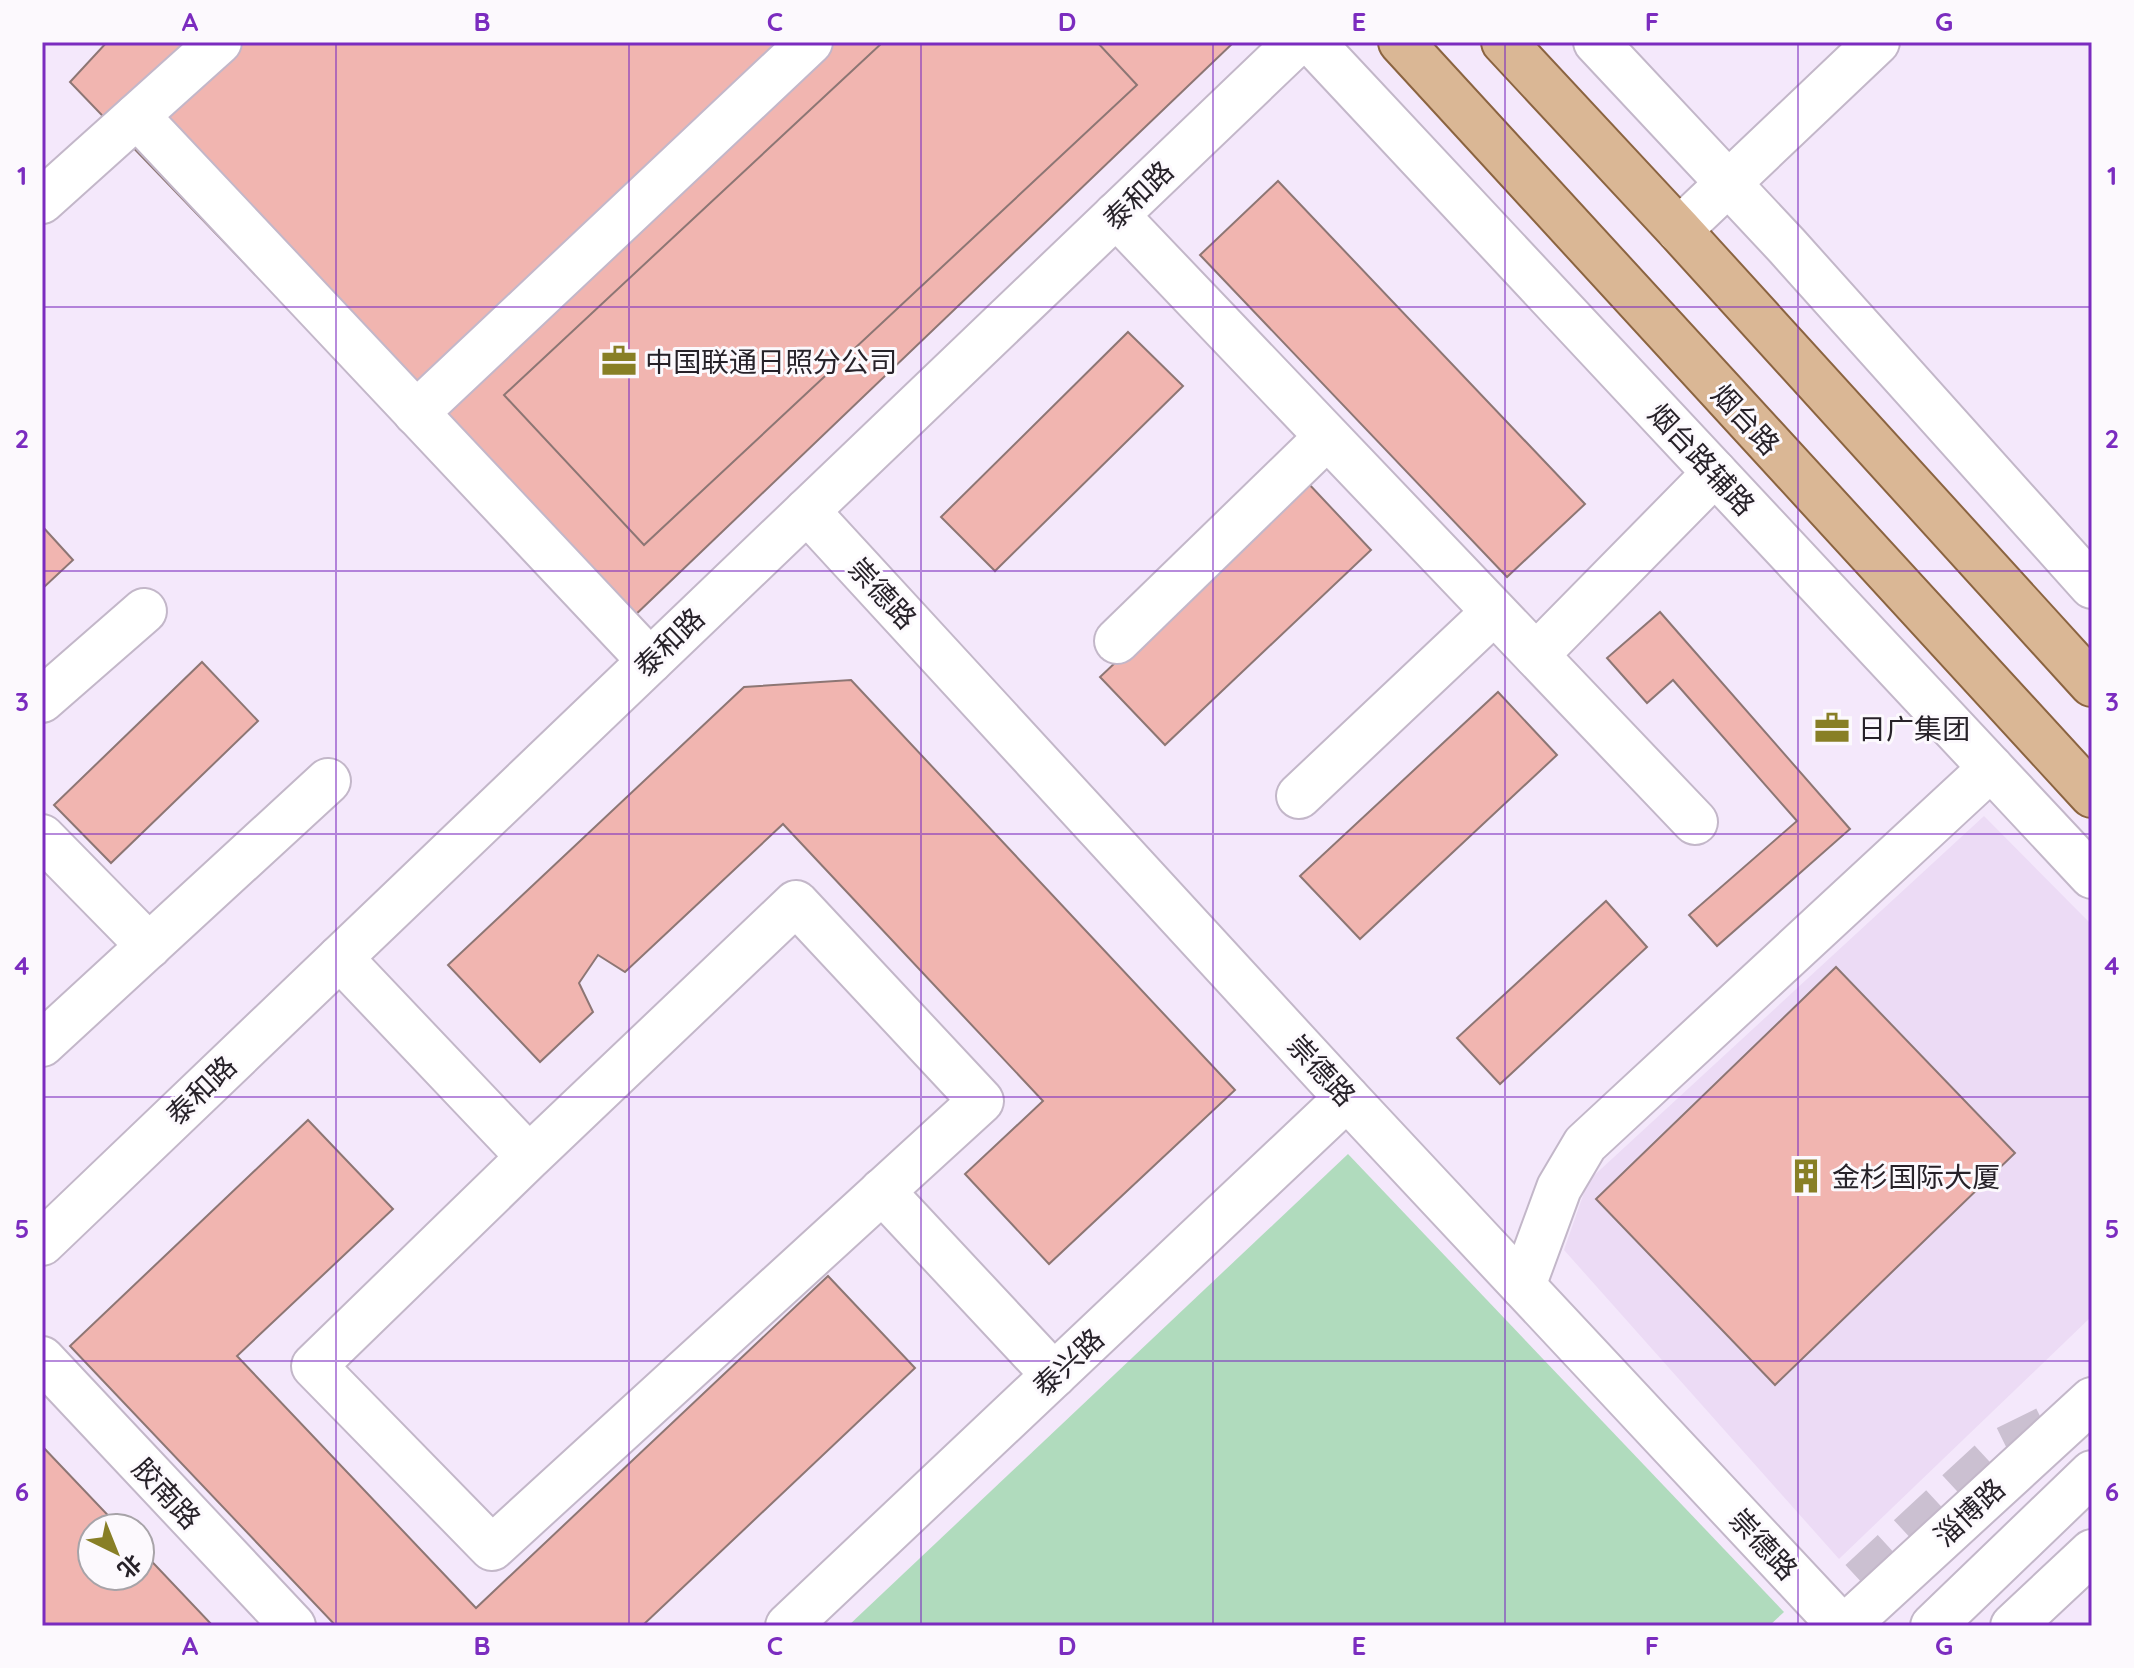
<svg xmlns="http://www.w3.org/2000/svg" width="2134" height="1668" viewBox="0 0 2134 1668" font-family="Quicksand,'Noto Sans SC',sans-serif">
<style>
.built{fill:#ecdbf5}
.green{fill:#b0dbbd}
.building{fill:#f1b5b0;stroke:#8d7674;stroke-width:2}
.lines{fill:none;stroke-linecap:round;stroke-linejoin:round}
.minor-tunnel{stroke:#cbc0d1;stroke-width:44;stroke-dasharray:44 22;stroke-linecap:butt}
.minor-casing{stroke:#c3b7c9;stroke-width:48}
.major-casing{stroke:#8b6441;stroke-width:48}
.minor{stroke:#fff;stroke-width:44}
.major{stroke:#dab795;stroke-width:44}
.grid{fill:none;stroke:#7b2cbf;stroke-width:2;stroke-opacity:0.55}
.labels{text-anchor:middle;dominant-baseline:central;stroke-width:6;stroke-linejoin:round;paint-order:stroke}
.street-label{font-size:28px;fill:#272229;stroke:#fcf9fd}
.poi-label{font-size:28px;fill:#272229;stroke:#fcf9fd;text-anchor:start}
.neatline{fill:none;stroke:#7b2cbf;stroke-width:3}
.grid-label{font-size:26px;text-anchor:middle;font-weight:bold;fill:#7b2cbf}
</style>
<rect width="100%" height="100%" fill="#f4e8fb"/>
<polygon class="built" points="1984,816 2092,925 2092,1316 1839,1559 1564,1250 1588,1181"/>
<polygon class="green" points="1348,1154 1784,1612 1769,1626 848,1626"/>
<g class="building">
<polygon points="107,42 1234,42 608,641 70,82"/>
<polygon points="883,42 1097,42 1137,85 644,545 504,395"/>
<polygon points="1278,181 1585,504 1507,577 1200,255"/>
<polygon points="1128,332 1183,386 995,571 941,517"/>
<polygon points="1307,482 1371,550 1165,745 1100,677"/>
<polygon points="42,526 73,560 42,589"/>
<polygon points="1660,612 1850,829 1717,946 1689,915 1797,821 1673,680 1647,703 1607,658"/>
<polygon points="202,662 258,721 111,863 54,805"/>
<polygon points="851,680 1235,1090 1049,1264 965,1174 1043,1101 783,824 625,972 598,955 579,983 593,1012 540,1062 448,965 744,687"/>
<polygon points="1498,692 1557,755 1360,939 1300,876"/>
<polygon points="1606,901 1647,947 1500,1084 1457,1038"/>
<polygon points="1836,967 2015,1153 1775,1385 1596,1199"/>
<polygon points="308,1120 393,1209 237,1356 476,1608 828,1276 915,1368 642,1626 336,1626 70,1346"/>
<polygon points="42,1446 120,1528 92,1528 92,1576 140,1576 140,1549 213,1626 42,1626"/>
</g>
<g class="lines">
<polyline class="minor-tunnel" points="1812,1626 2002,1450 2065,1419"/>
<g class="minor-casing">
<g id="minor">
<polyline points="1312,42 2092,876"/>
<polyline points="1596,42 1787,246 2092,586"/>
<polyline points="137,116 650,661"/>
<polyline points="42,201 219,42"/>
<polyline points="1116,215 1695,822"/>
<polyline points="1679,230 1877,42"/>
<polyline points="416,413 810,42"/>
<polyline points="807,511 1347,1098 1841,1626"/>
<polyline points="1117,641 1327,437"/>
<polyline points="1536,655 1715,473"/>
<polyline points="42,700 144,611"/>
<polyline points="1299,796 1494,612"/>
<polyline points="42,837 149,946"/>
<polyline points="340,958 529,1157 796,903 981,1101 492,1548 314,1366 529,1157"/>
<polyline points="42,1044 328,781"/>
<polyline points="882,1191 1054,1375"/>
<polyline points="42,1243 1297,42"/>
<polyline points="1523,1286 1559,1188 1585,1144 1991,768"/>
<polyline points="42,1359 293,1626"/>
<polyline points="788,1626 1347,1098"/>
<polyline points="1846,1626 2092,1400"/>
<polyline points="1933,1626 2092,1473"/>
<polyline points="2013,1626 2092,1552"/>
</g>
</g>
<g class="major-casing">
<g id="major">
<polyline points="1401,42 2092,795"/>
<polyline points="1504,42 1679,230 2092,684"/>
</g>
</g>
<use href="#minor" class="minor"/>
<use href="#major" class="major"/>
</g>
<path class="grid" d="M336,42V1626M629,42V1626M921,42V1626M1213,42V1626M1505,42V1626M1798,42V1626M42,307H2092M42,571H2092M42,834H2092M42,1097H2092M42,1361H2092"/>
<defs>
<g id="office-bare" transform="scale(2.76)"><path d="M-6-3h4V-5.5h4V-3h4V5H-6ZM-1-4.5V-3h2v-1.5ZM-6 0V1H6V0Z" fill="#887f26" stroke="#fcf9fd" stroke-width="2.5" paint-order="stroke"/></g>
<g id="building-bare" transform="scale(2.76)"><path d="M-4-6H4V6H1V3H-1V6H-4ZM-2.5-4.3h1.7v1.8h-1.7ZM.8-4.3h1.7v1.8H.8ZM-2.5-1h1.7V.8h-1.7ZM.8-1h1.7V.8H.8Z" fill="#887f26" stroke="#fcf9fd" stroke-width="2.5" paint-order="stroke"/></g>
</defs>
<g fill-rule="evenodd">
<use href="#office-bare" x="619" y="361"/>
<use href="#office-bare" x="1832" y="728"/>
<use href="#building-bare" x="1806" y="1176"/>
</g>
<g class="labels">
<g class="street-label">
<text transform="translate(1138 195) rotate(-44)">泰和路</text>
<text transform="translate(1746 419) rotate(47)">烟台路</text>
<text transform="translate(1702 459) rotate(47)">烟台路辅路</text>
<text transform="translate(883 593) rotate(47)">崇德路</text>
<text transform="translate(669 642) rotate(-44)">泰和路</text>
<text transform="translate(1322 1070) rotate(47)">崇德路</text>
<text transform="translate(201 1090) rotate(-44)">泰和路</text>
<text transform="translate(1068 1362) rotate(-43)">泰兴路</text>
<text transform="translate(167 1493) rotate(47)">胶南路</text>
<text transform="translate(1969 1512) rotate(-43)">淄博路</text>
<text transform="translate(1764 1544) rotate(47)">崇德路</text>
</g>
<g class="poi-label">
<text x="645" y="361">中国联通日照分公司</text>
<text x="1858" y="728">日广集团</text>
<text x="1832" y="1176">金杉国际大厦</text>
</g>
</g>
<rect width="2134" height="1668" fill="none" stroke="#fcf9fd" stroke-width="88"/>
<g transform="translate(116 1552) rotate(137)"><circle r="38" fill="#fcf9fd" stroke="#a7a3a8" stroke-width="2"/>
<path d="M0-6L14 30L0 20L-14 30Z" fill="#887f26"/>
<text y="-12" font-size="22" font-weight="bold" text-anchor="middle" fill="#272229">北</text>
</g>
<rect x="44" y="44" width="2046" height="1580" class="neatline"/>
<g class="grid-label">
<text x="190" y="31">A</text>
<text x="482" y="31">B</text>
<text x="775" y="31">C</text>
<text x="1067" y="31">D</text>
<text x="1359" y="31">E</text>
<text x="1652" y="31">F</text>
<text x="1944" y="31">G</text>
<text x="22" y="185">1</text>
<text x="2112" y="185">1</text>
<text x="22" y="448">2</text>
<text x="2112" y="448">2</text>
<text x="22" y="711">3</text>
<text x="2112" y="711">3</text>
<text x="22" y="975">4</text>
<text x="2112" y="975">4</text>
<text x="22" y="1238">5</text>
<text x="2112" y="1238">5</text>
<text x="22" y="1501">6</text>
<text x="2112" y="1501">6</text>
<text x="190" y="1655">A</text>
<text x="482" y="1655">B</text>
<text x="775" y="1655">C</text>
<text x="1067" y="1655">D</text>
<text x="1359" y="1655">E</text>
<text x="1652" y="1655">F</text>
<text x="1944" y="1655">G</text>
</g>
</svg>
